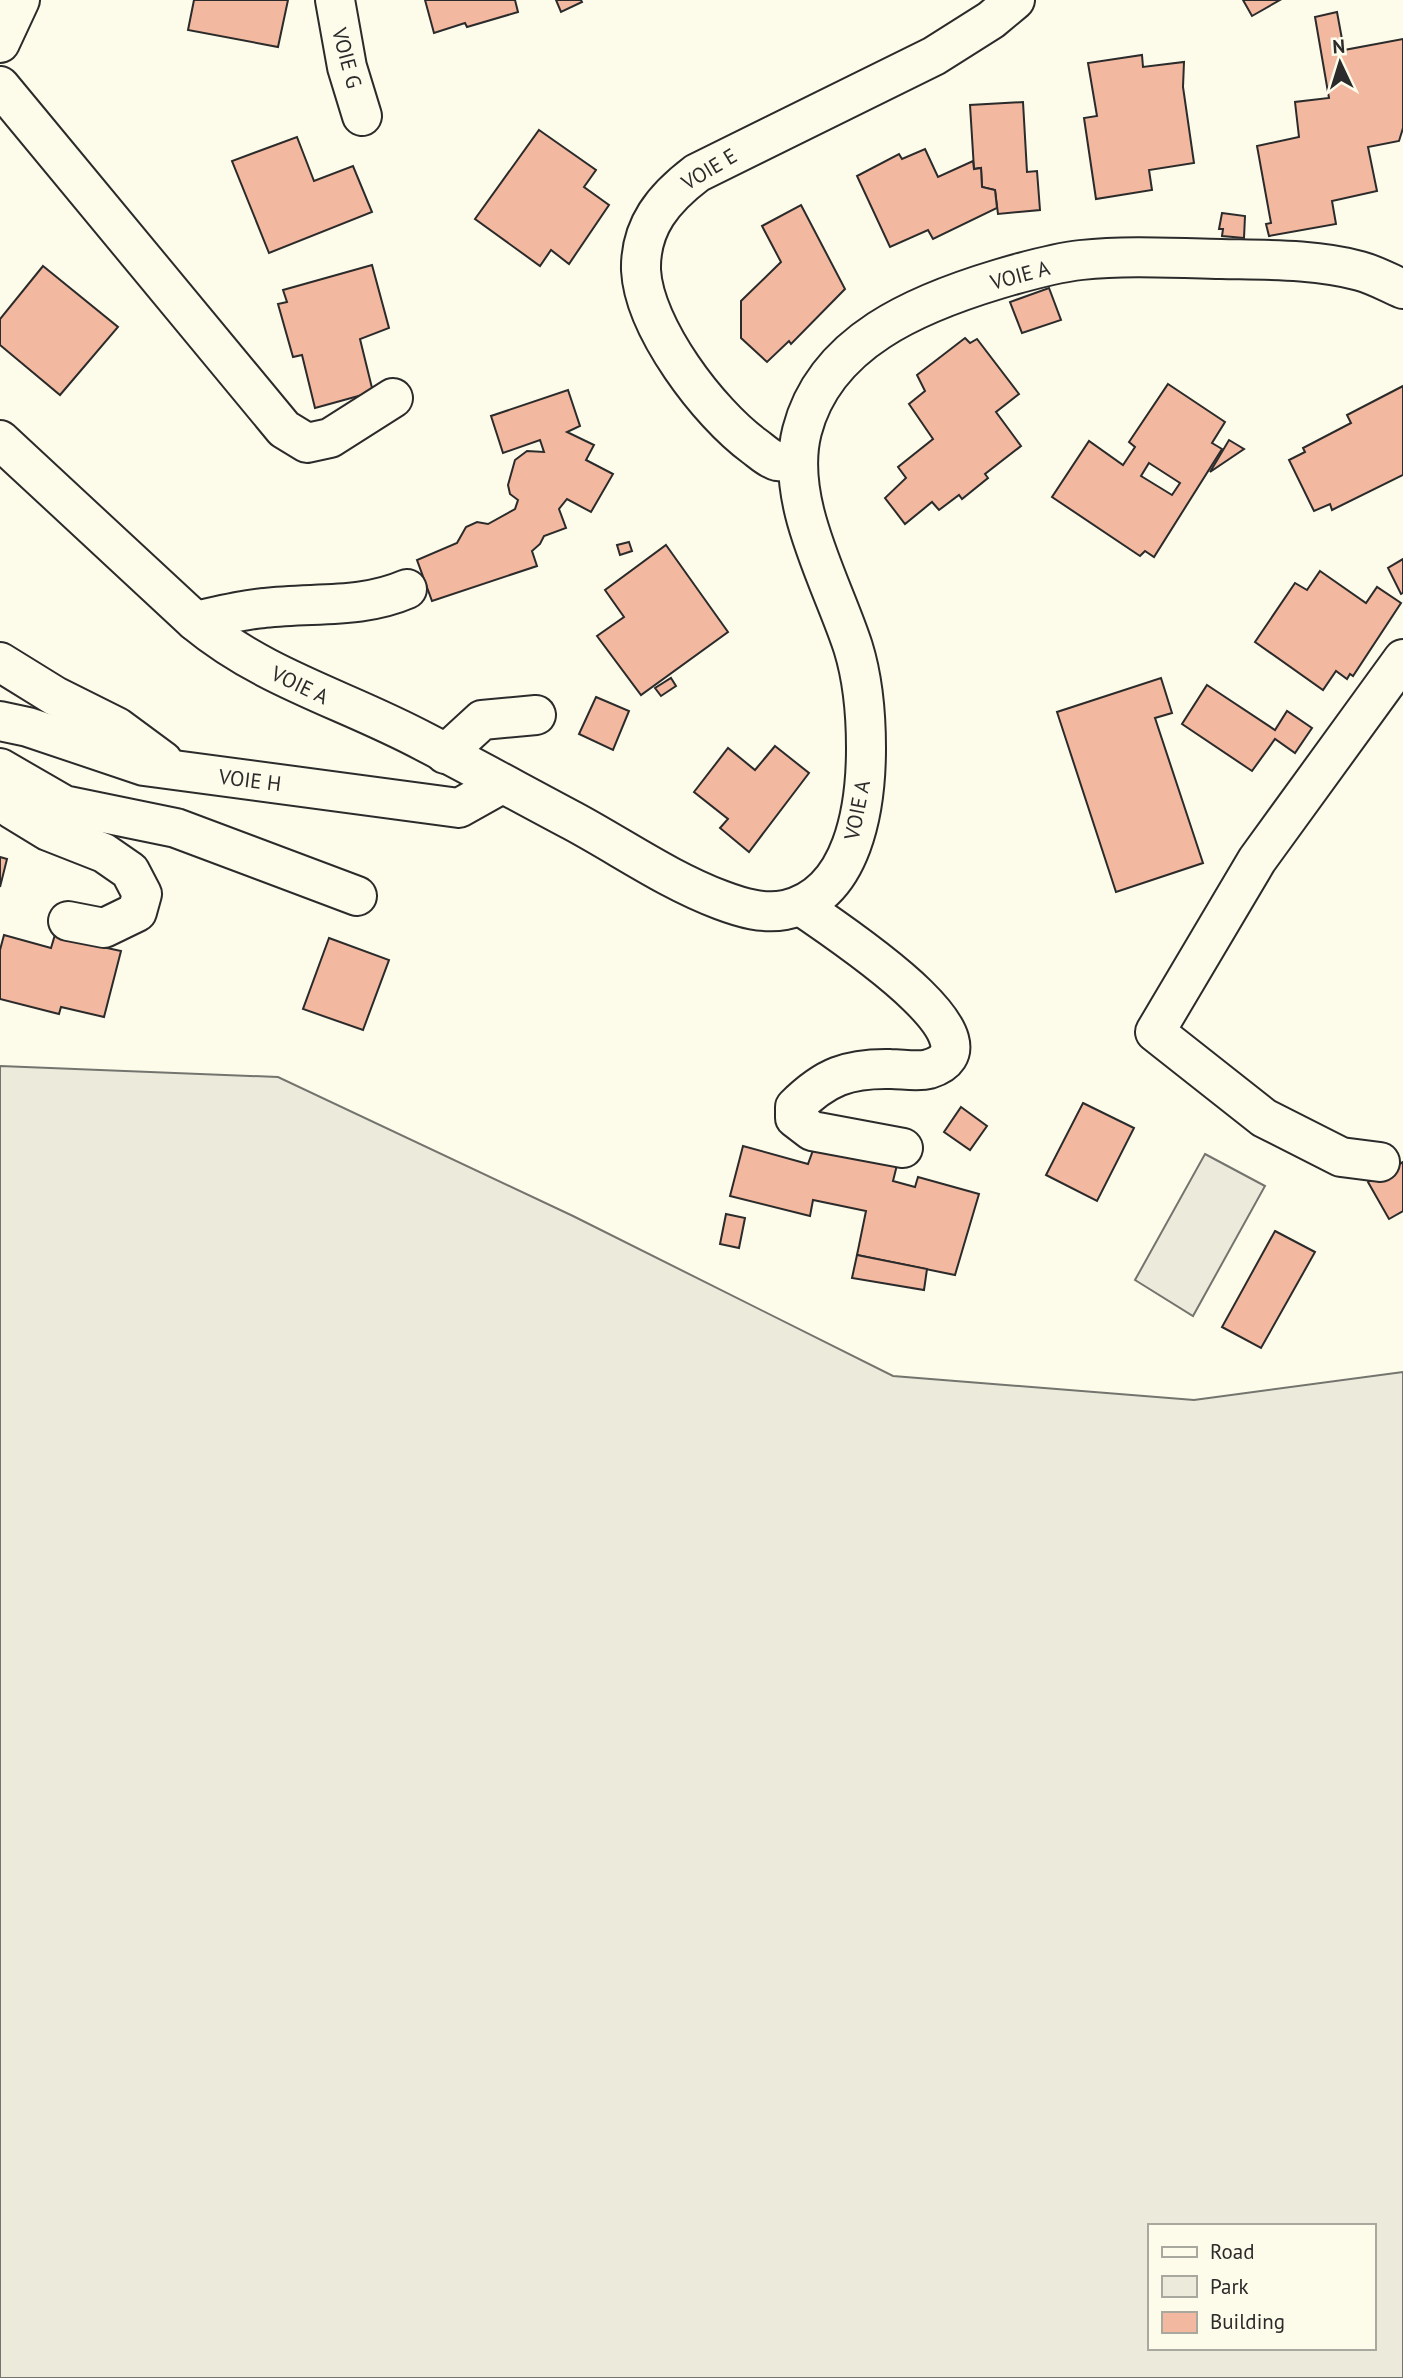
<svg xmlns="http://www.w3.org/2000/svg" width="1403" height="2378" viewBox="0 0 1403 2378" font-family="'PT Sans',sans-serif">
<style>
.green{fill:#ecebdb;stroke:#74746e;stroke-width:2;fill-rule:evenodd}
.building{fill:#f2b8a0;stroke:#2b2b2b;stroke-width:2;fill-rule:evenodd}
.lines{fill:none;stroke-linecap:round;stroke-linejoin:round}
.minor-casing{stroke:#2b2b2b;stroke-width:42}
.minor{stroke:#fdfbea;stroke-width:38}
.labels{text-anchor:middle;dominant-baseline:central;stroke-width:5;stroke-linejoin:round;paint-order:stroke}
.street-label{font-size:21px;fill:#2b2b2b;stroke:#fdfbea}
</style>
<rect width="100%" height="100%" fill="#fdfbea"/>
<g class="green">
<path d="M0,1066L278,1077L573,1216L893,1376L1194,1400L1403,1372V2378H0ZM1149,2226H1373V2348H1149Z"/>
<polygon points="1205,1154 1265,1186 1193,1316 1135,1280"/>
</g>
<g class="building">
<polygon points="194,0 288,0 278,47 188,30"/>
<polygon points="425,0 515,0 518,12 467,27 465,23 434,33"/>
<polygon points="556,0 581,0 582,2 561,12"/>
<polygon points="1243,0 1280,0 1252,16"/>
<polygon points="1337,12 1344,50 1403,39 1403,128 1399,141 1368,147 1377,191 1332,201 1336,224 1269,236 1266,224 1271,223 1257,146 1299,137 1295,102 1329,98 1315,17"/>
<polygon points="1142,55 1143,67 1184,62 1183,87 1194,163 1149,170 1152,190 1096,199 1084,118 1097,116 1088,63"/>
<polygon points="1023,102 1027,172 1037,171 1040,210 998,214 995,190 982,187 981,168 974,169 970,105"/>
<polygon points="539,130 596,170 584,187 609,205 569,264 551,250 540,266 475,219"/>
<polygon points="297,137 314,181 353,166 372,212 269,253 232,161"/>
<polygon points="925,149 938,177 973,161 974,169 981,168 982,187 995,190 997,208 933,239 928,230 890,247 857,176 899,154 902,159"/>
<polygon points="801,205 845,289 791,344 789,341 767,362 741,338 741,301 781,262 762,226"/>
<polygon points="1222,213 1245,216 1244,238 1222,236 1223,229 1219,229"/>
<polygon points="372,265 389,328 360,339 373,392 315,408 302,355 293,357 278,304 287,302 283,290"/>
<polygon points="43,266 118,327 60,395 0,345 0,319"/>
<polygon points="1049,288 1061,320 1022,333 1010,302"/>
<polygon points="965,338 970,343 977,339 1019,394 996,412 1021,446 985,474 988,478 962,499 959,495 939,510 932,502 905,524 885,498 906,478 898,467 933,439 909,404 925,391 917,375"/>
<path d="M1168,384L1225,422L1212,443L1222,449L1154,557L1145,551L1140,556L1052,497L1089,441L1123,465L1135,447L1129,442ZM1149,463L1180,483L1172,495L1141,476Z"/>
<polygon points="1403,386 1403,475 1332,510 1330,504 1314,511 1289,460 1305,452 1303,448 1351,423 1347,415"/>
<polygon points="568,390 580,426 567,432 594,445 586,460 613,474 591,512 567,499 559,509 566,528 544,536 540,544 532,551 537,566 432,601 417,560 457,543 466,527 477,522 488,524 515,509 518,500 510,494 508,485 515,460 527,451 544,452 540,440 503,453 491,416"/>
<polygon points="1229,440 1244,449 1210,472"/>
<polygon points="629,542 632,551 620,555 617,545"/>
<polygon points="666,545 728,632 641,695 597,636 624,617 605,590"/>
<polygon points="1403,559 1403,593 1401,594 1388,568"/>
<polygon points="1320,571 1366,603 1377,587 1401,603 1353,676 1350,674 1347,679 1336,671 1323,690 1255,642 1295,583 1307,590"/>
<polygon points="671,678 676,686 661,696 655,688"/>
<polygon points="1161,678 1172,713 1155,718 1203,863 1116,892 1057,712"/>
<polygon points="1207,685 1275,730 1287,711 1312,728 1295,753 1275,739 1252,771 1182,724"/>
<polygon points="596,697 629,711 613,750 579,734"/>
<polygon points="775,746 809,773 749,852 720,828 728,819 694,792 728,748 755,770"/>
<polygon points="0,857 7,859 0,887"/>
<polygon points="57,928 75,941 121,951 104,1017 61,1007 59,1014 0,999 0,950 4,935 51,948"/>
<polygon points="329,938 389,960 363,1030 303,1009"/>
<polygon points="1083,1103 1134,1128 1097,1201 1046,1175"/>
<polygon points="961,1107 987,1126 970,1150 944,1132"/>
<polygon points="816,1142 898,1161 893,1181 915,1187 918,1177 979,1194 955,1275 857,1255 866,1211 813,1200 810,1216 730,1196 743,1146 808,1164"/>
<polygon points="1403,1162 1403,1211 1389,1219 1368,1182"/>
<polygon points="726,1214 745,1218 739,1248 720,1244"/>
<polygon points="1275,1231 1315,1252 1261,1348 1222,1327"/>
<polygon points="857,1255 927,1269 924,1290 852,1278"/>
</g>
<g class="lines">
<g class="minor-casing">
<g id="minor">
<polyline points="335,0 347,67 362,116"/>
<polyline points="0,43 20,0"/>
<polyline points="0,86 284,429 307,443 330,438 393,398"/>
<path d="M0,440L195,621C265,679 347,700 425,742C475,768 524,795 573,821C623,848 668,880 721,900C742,908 763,914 785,910C854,895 866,806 866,748C866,714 863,679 853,647C832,582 784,501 802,431C825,341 919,303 999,279C1026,271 1054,263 1081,260C1127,255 1175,258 1221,259C1266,260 1317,259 1360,271C1375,275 1389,283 1403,289"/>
<path d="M798,461C791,461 783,462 777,461C769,459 761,451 754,446C709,413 644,328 641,270C640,226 664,198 697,173L934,56L991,20L1015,0"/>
<path d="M195,621C218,616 241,610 264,608C313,602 361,609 407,589"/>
<polyline points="0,662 55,696 117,727 163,761"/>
<polyline points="0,721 28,727 144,766 459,808 500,785"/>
<polyline points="445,754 482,720 536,715"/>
<polyline points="0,768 64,805 176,828 357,896"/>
<polyline points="0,789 12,809 48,831 104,853 130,871 142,894 137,912 104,928 68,921"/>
<path d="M801,906C824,923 1013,1043 929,1069C918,1072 902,1069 891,1069C848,1068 825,1077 795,1107V1118L812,1131L903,1148"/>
<polyline points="1380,1162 1341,1157 1264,1118 1155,1032 1257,860 1403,659"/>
</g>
</g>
<use href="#minor" class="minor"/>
</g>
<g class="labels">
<g class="street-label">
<text transform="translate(347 58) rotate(75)">VOIE G</text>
<text transform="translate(709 169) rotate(-31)">VOIE E</text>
<text transform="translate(1020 275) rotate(-15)">VOIE A</text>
<text transform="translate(300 685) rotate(26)">VOIE A</text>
<text transform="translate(250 780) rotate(7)">VOIE H</text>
<text transform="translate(857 810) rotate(-79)">VOIE A</text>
</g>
</g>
<rect x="1148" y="2224" width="228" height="126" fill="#fdfbea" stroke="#a9a89e" stroke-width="2"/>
<rect x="1162" y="2247" width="35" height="10" fill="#fdfbea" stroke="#a9a89e" stroke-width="2"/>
<text x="1210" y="2259" font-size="21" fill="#2b2b2b">Road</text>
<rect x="1162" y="2276" width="35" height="21" fill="#ecebdb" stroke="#a9a89e" stroke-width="2"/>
<text x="1210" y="2294" font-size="21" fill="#2b2b2b">Park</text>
<rect x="1162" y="2312" width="35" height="21" fill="#f2b8a0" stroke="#a9a89e" stroke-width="2"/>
<text x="1210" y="2329" font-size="21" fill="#2b2b2b">Building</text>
<g transform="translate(1340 63) rotate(356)" stroke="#fdfbea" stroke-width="5" paint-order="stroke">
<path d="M0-5L12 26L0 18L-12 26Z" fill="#2b2b2b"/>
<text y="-10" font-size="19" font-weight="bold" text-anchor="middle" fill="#2b2b2b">N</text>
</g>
</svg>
